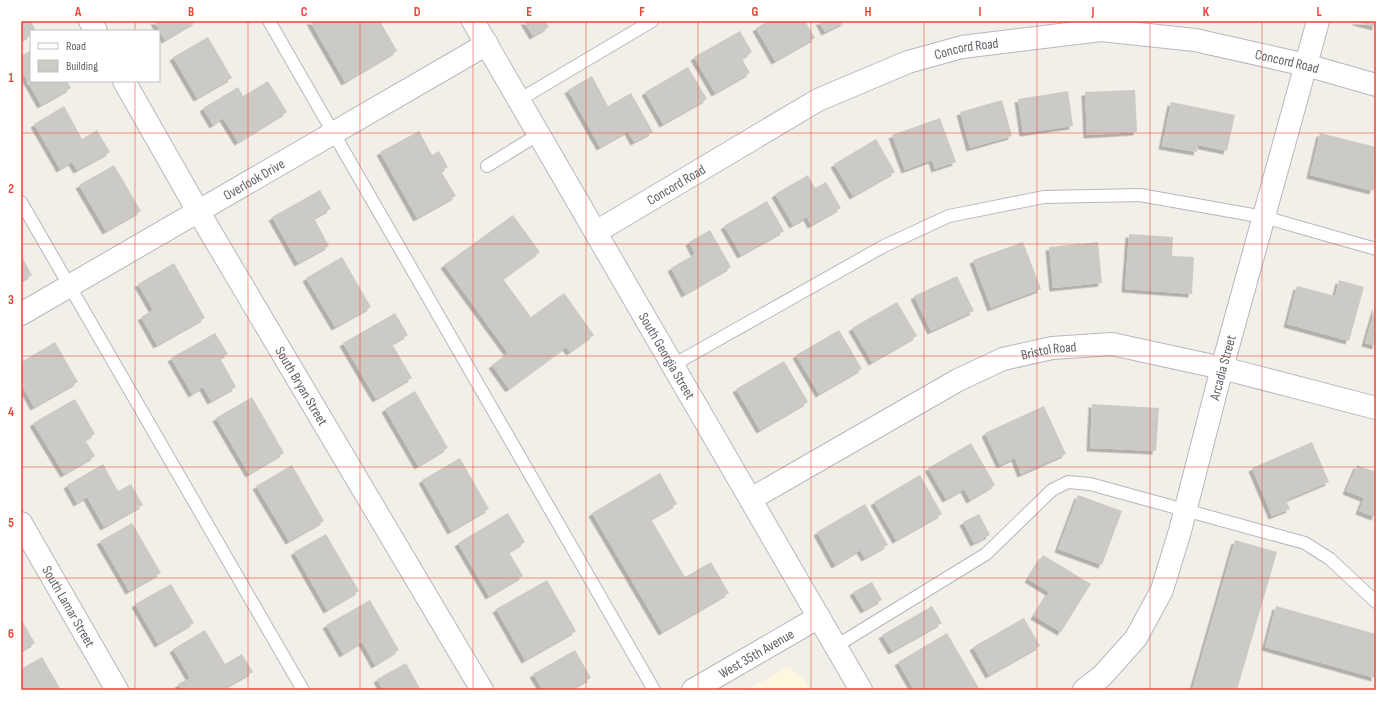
<svg xmlns="http://www.w3.org/2000/svg" width="1397" height="711" viewBox="0 0 1397 711" font-family="'Sofia Sans Condensed',sans-serif">
<style>
.commercial{fill:#fef7e0}
.building{fill:#cccac5;filter:url(#shadow)}
.lines{fill:none;stroke-linecap:round;stroke-linejoin:round}
.lane-casing{stroke:#b5b8bc;stroke-width:14}
.street-casing{stroke:#b5b8bc;stroke-width:24}
.secondary-casing{stroke:#b6babf;stroke-width:24}
.lane{stroke:#fff;stroke-width:12}
.street{stroke:#fff;stroke-width:22}
.secondary{stroke:#fff;stroke-width:22}
.grid{fill:none;stroke:#ea4335;stroke-width:1;stroke-opacity:0.55}
.labels{text-anchor:middle;dominant-baseline:central;stroke-width:4;stroke-linejoin:round;paint-order:stroke}
.street-label{font-size:14px;fill:#5f6368;stroke:#fff}
.neatline{fill:none;stroke:#ea4335;stroke-width:1.5}
.grid-label{font-size:13px;text-anchor:middle;font-weight:bold;fill:#ea4335}
</style>
<defs>
<filter id="shadow"><feDropShadow dx="-3.5" dy="3.5" stdDeviation="0" flood-color="#0004"/></filter>
</defs>
<rect width="100%" height="100%" fill="#f1efe8"/>
<polygon class="commercial" points="788,667 803,677 810,690 747,690"/>
<g class="building">
<polygon points="21,21 31,21 36,31 31,31 31,35 21,41"/>
<polygon points="154,21 197,21 165,40"/>
<polygon points="310,21 380,21 397,51 345,82"/>
<polygon points="524,21 545,21 549,27 533,36"/>
<polygon points="768,21 805,21 815,38 775,61 756,28"/>
<polygon points="819,21 847,21 825,32"/>
<polygon points="1356,21 1376,21 1376,27 1356,22"/>
<polygon points="740,31 752,52 742,59 750,73 715,93 694,57"/>
<polygon points="208,37 232,78 197,98 173,57"/>
<polygon points="31,50 31,81 67,81 71,88 41,105 21,70 21,56"/>
<polygon points="688,67 707,99 663,124 645,92"/>
<polygon points="592,76 608,106 631,93 653,132 634,142 628,131 600,147 568,90"/>
<polygon points="268,81 287,112 238,142 223,118 213,125 203,108 238,87 243,96"/>
<polygon points="1135,90 1137,132 1087,135 1085,92"/>
<polygon points="1068,91 1073,126 1023,133 1018,99"/>
<polygon points="1002,100 1012,136 970,148 960,112"/>
<polygon points="1171,102 1235,115 1227,151 1198,145 1197,152 1162,146"/>
<polygon points="64,106 82,139 97,130 110,152 77,170 72,162 60,169 34,124"/>
<polygon points="940,118 956,162 935,169 932,160 905,170 892,135"/>
<polygon points="419,131 432,155 439,151 448,167 441,171 456,196 417,218 380,152"/>
<polygon points="1320,133 1376,147 1376,179 1373,191 1310,175"/>
<polygon points="876,139 895,172 853,196 834,164"/>
<polygon points="114,165 141,211 106,231 79,185"/>
<polygon points="808,175 815,188 826,182 841,208 811,225 807,217 793,225 775,194"/>
<polygon points="320,190 331,209 314,218 329,246 298,263 272,217"/>
<polygon points="767,201 784,231 741,255 724,226"/>
<polygon points="513,215 540,252 503,279 531,317 564,293 594,335 570,352 566,347 509,389 492,365 508,353 444,265"/>
<polygon points="710,230 731,267 685,294 671,268 695,254 689,242"/>
<polygon points="1129,234 1173,237 1172,256 1194,257 1192,294 1125,289"/>
<polygon points="1023,242 1041,289 991,308 973,260"/>
<polygon points="1098,242 1102,283 1053,288 1049,247"/>
<polygon points="21,255 32,275 21,281"/>
<polygon points="342,257 371,307 335,327 306,278"/>
<polygon points="174,263 205,318 157,345 141,317 153,310 138,284"/>
<polygon points="957,276 974,311 931,331 914,296"/>
<polygon points="1339,280 1364,287 1349,341 1287,324 1297,286 1335,296"/>
<polygon points="897,302 917,336 872,362 852,328"/>
<polygon points="1376,305 1376,346 1365,343"/>
<polygon points="395,313 408,335 392,344 412,378 376,399 343,343"/>
<polygon points="839,330 862,369 819,394 796,355"/>
<polygon points="215,333 228,354 220,358 236,387 211,401 203,387 192,394 171,358"/>
<polygon points="55,342 78,382 34,407 23,387 21,388 21,362"/>
<polygon points="784,361 808,402 760,430 736,389"/>
<polygon points="415,391 448,448 418,466 385,409"/>
<polygon points="252,397 284,453 249,474 216,418"/>
<polygon points="75,399 95,434 85,440 95,456 64,474 33,423"/>
<polygon points="1092,404 1159,408 1156,451 1090,448"/>
<polygon points="1044,406 1066,454 1021,474 1015,458 1000,465 985,433"/>
<polygon points="1312,442 1329,482 1286,500 1290,509 1272,516 1252,468"/>
<polygon points="971,443 995,485 970,500 964,489 946,499 928,468"/>
<polygon points="460,458 489,509 451,531 422,480"/>
<polygon points="103,464 118,491 131,484 143,505 104,527 87,497 77,503 67,485"/>
<polygon points="292,465 324,521 289,541 256,486"/>
<polygon points="1357,465 1376,472 1376,514 1375,517 1359,511 1364,498 1346,491"/>
<polygon points="660,473 677,504 651,519 685,577 711,562 729,593 662,632 592,513"/>
<polygon points="920,475 942,514 896,540 874,502"/>
<polygon points="1078,495 1122,511 1102,565 1058,549"/>
<polygon points="865,504 888,545 865,558 860,550 835,565 817,532"/>
<polygon points="508,513 525,542 509,552 523,576 489,596 458,543"/>
<polygon points="979,514 990,535 974,543 963,522"/>
<polygon points="132,523 161,573 129,591 100,541"/>
<polygon points="326,534 359,591 327,610 294,552"/>
<polygon points="1235,540 1277,552 1237,690 1192,690"/>
<polygon points="1043,555 1091,584 1061,632 1034,616 1049,592 1028,579"/>
<polygon points="547,580 576,631 525,660 496,609"/>
<polygon points="872,582 882,600 864,610 853,592"/>
<polygon points="171,584 194,623 158,644 135,604"/>
<polygon points="370,600 399,650 375,665 362,642 343,654 326,625"/>
<polygon points="932,606 942,623 892,651 882,635"/>
<polygon points="1276,606 1376,634 1375,678 1265,647"/>
<polygon points="1024,618 1040,646 989,675 973,647"/>
<polygon points="21,619 35,643 21,651"/>
<polygon points="205,630 225,664 242,654 253,672 221,690 182,690 178,684 190,678 173,649"/>
<polygon points="947,633 980,690 914,690 898,662"/>
<polygon points="575,650 591,678 573,688 574,690 543,690 533,674"/>
<polygon points="42,657 61,690 21,690 21,669"/>
<polygon points="406,663 421,690 383,690 377,679"/>
</g>
<g class="lines">
<g class="lane-casing">
<g id="lane">
<polyline points="269,21 654,690"/>
<polyline points="519,100 652,21"/>
<polyline points="487,166 539,134"/>
<polyline points="21,202 303,690"/>
<polyline points="673,365 884,246 949,216 1044,197 1140,195 1264,217 1376,249"/>
<polyline points="836,646 986,554 1052,490 1068,482 1090,484 1305,543 1330,559 1376,602"/>
</g>
</g>
<g class="street-casing">
<g id="street">
<polyline points="90,21 96,31"/>
<path id="s1" d="M124,81L198,211L482,690"/>
<path id="s2" d="M596,232L818,100L908,62L962,47L1101,30L1195,40L1306,65L1376,85"/>
<path id="s3" d="M21,314L487,44"/>
<path id="s4" d="M751,499L958,380L1003,359L1052,348L1112,344L1222,368L1376,408"/>
<path id="s5" d="M21,523L117,690"/>
<path id="s6" d="M693,690L819,617"/>
<path id="s7" d="M1084,690L1102,676L1136,638L1162,590L1180,531L1222,368L1318,21"/>
</g>
</g>
<g class="secondary-casing">
<g id="secondary">
<path id="s8" d="M473,21L861,690"/>
</g>
</g>
<use href="#lane" class="lane"/>
<use href="#street" class="street"/>
<use href="#secondary" class="secondary"/>
</g>
<path class="grid" d="M135,21V31M248,21V690M360,21V690M473,21V690M586,21V690M698,21V690M811,21V690M924,21V690M1037,21V690M1150,21V690M1262,21V690M135,81V690M21,133H1376M21,244H1376M21,356H1376M21,467H1376M21,578H1376"/>
<g class="labels">
<g class="street-label">
<text stroke="none"><textPath href="#s2" startOffset="416">Concord Road</textPath></text>
<text stroke="none"><textPath href="#s2" startOffset="741">Concord Road</textPath></text>
<text stroke="none"><textPath href="#s3" startOffset="269">Overlook Drive</textPath></text>
<text stroke="none"><textPath href="#s2" startOffset="93">Concord Road</textPath></text>
<text stroke="none"><textPath href="#s4" startOffset="335">Bristol Road</textPath></text>
<text stroke="none"><textPath href="#s8" startOffset="387">South Georgia Street</textPath></text>
<text stroke="none"><textPath href="#s7" startOffset="359">Arcadia Street</textPath></text>
<text stroke="none"><textPath href="#s1" startOffset="353">South Bryan Street</textPath></text>
<text stroke="none"><textPath href="#s5" startOffset="96">South Lamar Street</textPath></text>
<text stroke="none"><textPath href="#s6" startOffset="73">West 35th Avenue</textPath></text>
</g>
</g>
<rect width="1397" height="711" fill="none" stroke="#ffffff" stroke-width="44"/>
<rect x="30" y="30" width="130" height="52" fill="#ffffff" stroke="#bfc1c3"/>
<rect x="38" y="43" width="20" height="6" fill="#ffffff" stroke="#bfc1c3"/>
<text x="66" y="50" font-size="12" fill="#5f6368">Road</text>
<rect x="38" y="60" width="20" height="12" fill="#cccac5" stroke="#bfc1c3"/>
<text x="66" y="70" font-size="12" fill="#5f6368">Building</text>
<rect x="22" y="22" width="1353" height="667" class="neatline"/>
<g class="grid-label">
<text x="78" y="16">A</text>
<text x="191" y="16">B</text>
<text x="304" y="16">C</text>
<text x="417" y="16">D</text>
<text x="529" y="16">E</text>
<text x="642" y="16">F</text>
<text x="755" y="16">G</text>
<text x="868" y="16">H</text>
<text x="980" y="16">I</text>
<text x="1093" y="16">J</text>
<text x="1206" y="16">K</text>
<text x="1319" y="16">L</text>
<text x="11" y="82">1</text>
<text x="11" y="193">2</text>
<text x="11" y="304">3</text>
<text x="11" y="416">4</text>
<text x="11" y="527">5</text>
<text x="11" y="638">6</text>
</g>
</svg>
